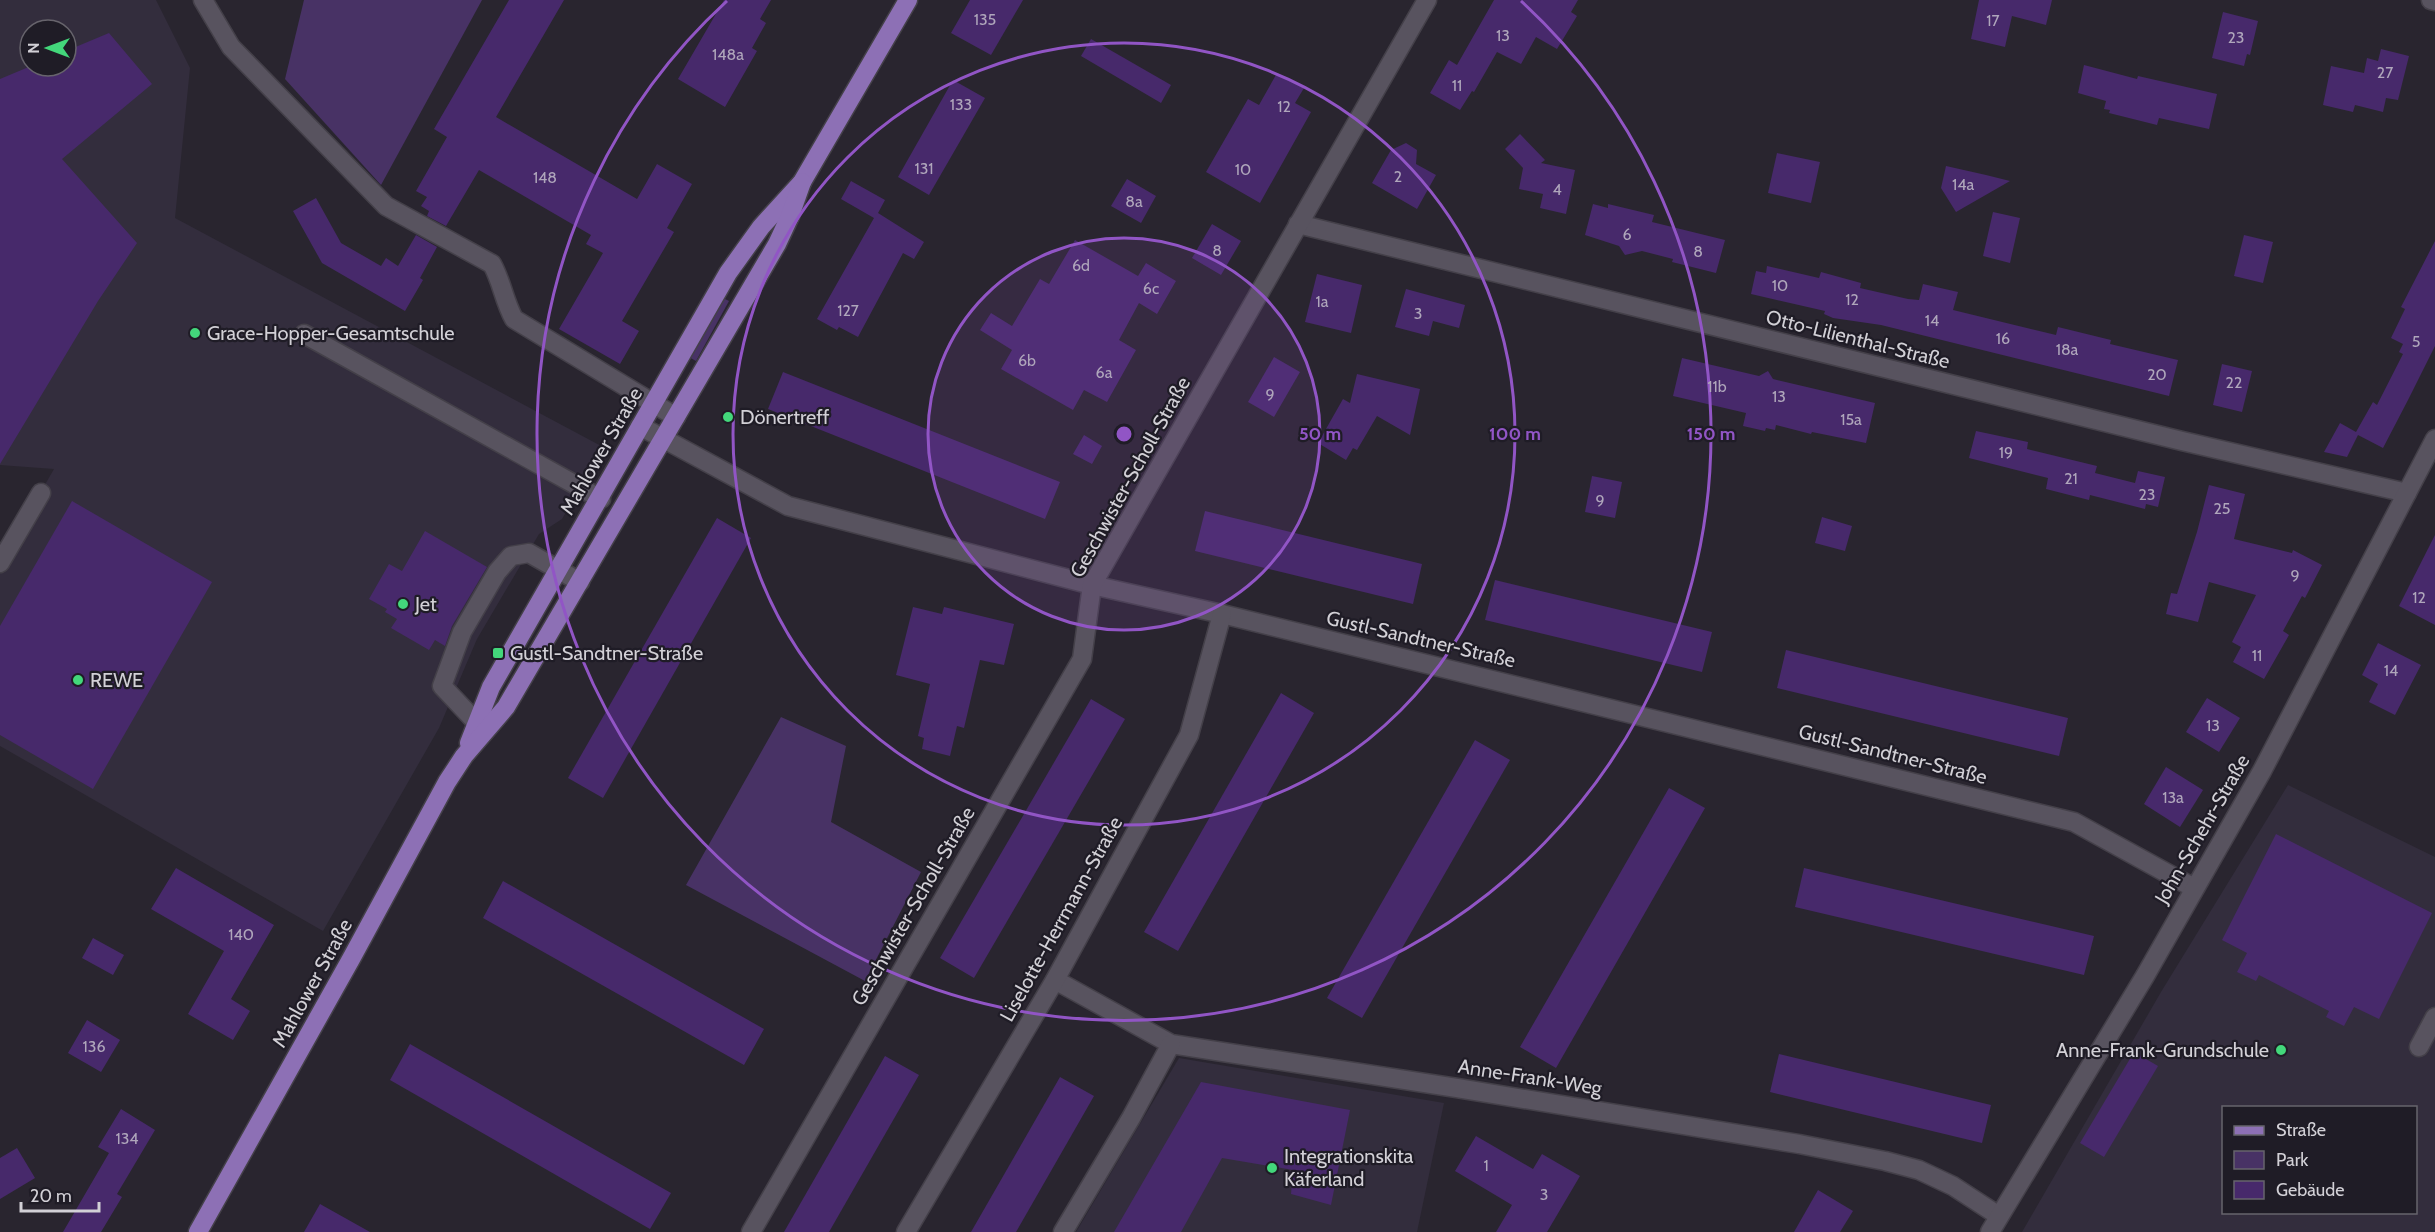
<svg xmlns="http://www.w3.org/2000/svg" width="2435" height="1232" viewBox="0 0 2435 1232" font-family="Cabin,sans-serif">
<style>
.built{fill:#332d3d;fill-rule:evenodd}
.green{fill:#483265}
.building{fill:#47296b}
.lines{fill:none;stroke-linecap:round;stroke-linejoin:round}
.minor-casing{stroke:#444049;stroke-width:21}
.major-casing{stroke:#444049;stroke-width:21}
.minor{stroke:#58535f;stroke-width:18}
.major{stroke:#8d70b5;stroke-width:18}
.ring{fill:none;stroke:#9155c5;stroke-width:3}
.poi-dot{fill:#43d77b;stroke:#1f1c26;stroke-width:2}
.labels{text-anchor:middle;dominant-baseline:central;stroke-width:4.5;stroke-linejoin:round;paint-order:stroke}
.number-label{font-size:16px;fill:#afa6bb}
.poi-label{font-size:20px;fill:#d2d0d6;stroke:#1f1c26;text-anchor:start}
.street-label{font-size:20px;fill:#d2d0d6;stroke:#1f1c26}
.centre{fill:#9155c5;stroke:#1f1c26;stroke-width:3}
.ring-label{font-size:18px;text-anchor:middle;font-weight:bold;fill:#9155c5;stroke:#1f1c26;stroke-width:4.5;stroke-linejoin:round;paint-order:stroke}
</style>
<rect width="100%" height="100%" fill="#29252f"/>
<g class="built">
<path d="M0,0H156L190,68L175,218L603,447L562,519L539,534L477,639L439,728L323,931L0,746V563L54,469L0,465ZM30,30H66V66H30Z"/>
<path d="M2288,785L2435,857V1232H2022L2161,992ZM2224,1108H2416V1212H2224Z"/>
<polygon points="1179,1058 1444,1103 1417,1232 1076,1232"/>
</g>
<g class="green">
<polygon points="304,0 482,0 381,185 285,79"/>
<polygon points="721,297 729,301 696,361 687,356"/>
<polygon points="781,717 846,746 831,822 921,872 865,981 686,885"/>
</g>
<g class="building">
<polygon points="509,0 564,0 496,117 637,199 657,164 692,184 667,228 674,232 622,321 639,331 620,364 559,329 603,253 586,244 591,235 479,170 446,226 427,216 429,211 421,206 427,197 416,191 447,137 434,129"/>
<polygon points="724,0 771,0 760,19 766,23 752,48 757,51 725,107 678,79"/>
<polygon points="970,0 1023,0 991,55 951,33"/>
<polygon points="1494,0 1578,0 1571,12 1577,16 1557,49 1536,37 1521,64 1497,52 1474,92 1472,91 1460,110 1430,93 1449,60 1457,65"/>
<polygon points="1979,0 2052,0 2046,25 2012,16 2005,47 1971,39"/>
<polygon points="2223,12 2258,21 2250,55 2247,54 2244,66 2212,58"/>
<polygon points="109,33 152,84 62,159 137,243 98,301 0,464 0,79 31,66 66,66 66,51"/>
<polygon points="1091,39 1171,85 1161,103 1081,56"/>
<polygon points="2381,49 2409,56 2398,100 2386,98 2383,112 2355,105 2353,112 2323,105 2331,66 2364,73 2367,58 2378,61"/>
<polygon points="2084,65 2137,79 2138,76 2217,94 2209,129 2159,118 2157,125 2109,113 2110,110 2104,109 2106,101 2078,93"/>
<polygon points="1277,73 1304,88 1295,103 1311,112 1260,203 1206,172 1248,99 1259,105"/>
<polygon points="953,80 985,98 929,195 898,177"/>
<polygon points="1520,134 1545,160 1541,163 1575,170 1566,214 1540,208 1543,194 1519,189 1523,168 1505,149"/>
<polygon points="1406,143 1417,150 1416,164 1436,175 1417,209 1372,183 1391,150"/>
<polygon points="1777,153 1820,162 1811,203 1768,193"/>
<polygon points="1946,166 1986,175 2010,181 1956,212 1941,188"/>
<polygon points="1127,179 1156,196 1141,223 1111,206"/>
<polygon points="851,181 885,200 878,213 924,242 914,259 903,253 858,337 839,327 837,330 817,319 874,218 841,199"/>
<polygon points="316,198 341,243 381,266 386,258 398,266 416,235 437,247 420,278 423,280 405,311 322,263 293,211"/>
<polygon points="1593,204 1608,208 1608,204 1654,215 1652,222 1725,240 1716,273 1672,262 1673,259 1642,251 1625,255 1619,246 1585,235"/>
<polygon points="1993,212 2020,218 2010,263 1983,256"/>
<polygon points="1212,224 1241,241 1221,275 1192,258"/>
<polygon points="2244,235 2273,242 2263,283 2234,276"/>
<polygon points="1075,240 1138,276 1146,263 1176,281 1157,314 1139,303 1119,340 1136,350 1107,402 1084,390 1073,410 1001,369 1012,350 980,330 991,313 1012,326 1040,279 1049,284"/>
<polygon points="2435,241 2435,346 2408,400 2383,448 2358,435 2347,457 2324,452 2340,423 2356,432 2373,402 2377,405 2403,354 2399,352 2403,344 2391,338 2405,309 2401,307"/>
<polygon points="1767,266 1819,278 1821,272 1861,283 1860,288 1908,299 1919,300 1923,284 1958,292 1953,310 2056,335 2058,327 2111,340 2110,344 2178,360 2169,396 1881,325 1833,318 1824,314 1825,311 1751,294 1756,271 1766,273"/>
<polygon points="1317,274 1362,285 1351,333 1305,322"/>
<polygon points="1406,289 1465,305 1459,328 1433,321 1429,336 1395,327"/>
<polygon points="1274,357 1300,372 1274,417 1248,402"/>
<polygon points="1682,358 1759,376 1768,371 1773,379 1875,403 1866,443 1812,432 1811,434 1776,425 1775,430 1766,428 1765,431 1743,426 1746,413 1673,396"/>
<polygon points="2222,364 2252,371 2242,412 2213,405"/>
<polygon points="783,372 1060,482 1045,519 768,409"/>
<polygon points="1357,374 1420,389 1410,435 1377,416 1357,450 1353,448 1346,460 1318,443 1343,399 1350,403"/>
<polygon points="1976,431 2028,442 2027,449 2097,466 2095,473 2135,483 2138,471 2165,477 2158,507 2146,504 2145,509 2090,495 2089,500 2046,489 2048,478 1969,458"/>
<polygon points="1084,435 1102,446 1092,464 1073,454"/>
<polygon points="1592,476 1622,482 1615,518 1585,512"/>
<polygon points="2209,485 2245,494 2234,539 2292,553 2293,550 2322,565 2305,598 2302,596 2283,631 2289,635 2264,679 2233,662 2241,647 2232,642 2256,595 2209,582 2198,622 2166,614 2171,593 2177,594 2197,532"/>
<polygon points="72,501 212,582 93,789 0,735 0,626"/>
<polygon points="1205,511 1422,564 1413,604 1195,551"/>
<polygon points="1822,517 1852,526 1845,551 1815,543"/>
<polygon points="717,518 751,538 603,798 568,778"/>
<polygon points="425,531 487,567 452,626 445,646 435,640 429,650 391,628 397,619 385,612 387,609 369,599 389,564 402,571"/>
<polygon points="2435,535 2435,625 2399,606"/>
<polygon points="1495,580 1712,632 1702,672 1485,620"/>
<polygon points="913,607 942,614 944,607 1014,624 1004,665 980,660 964,728 957,726 950,756 922,749 924,738 918,736 930,684 896,675"/>
<polygon points="2378,643 2421,665 2395,715 2369,702 2378,684 2362,675"/>
<polygon points="1786,650 2068,718 2059,756 1777,688"/>
<polygon points="1281,693 1314,713 1178,951 1144,932"/>
<polygon points="2207,698 2240,718 2219,752 2186,732"/>
<polygon points="1091,699 1125,719 974,978 940,958"/>
<polygon points="1475,740 1510,760 1362,1018 1327,998"/>
<polygon points="2166,767 2203,790 2180,827 2144,804"/>
<polygon points="1669,788 1705,808 1556,1068 1520,1047"/>
<polygon points="2276,834 2432,913 2379,1019 2354,1007 2344,1026 2326,1017 2329,1011 2259,975 2256,981 2237,972 2247,953 2222,940"/>
<polygon points="176,868 274,925 231,999 250,1011 233,1040 188,1014 224,951 151,909"/>
<polygon points="1804,868 2094,936 2084,975 1795,907"/>
<polygon points="503,881 764,1029 744,1065 483,918"/>
<polygon points="93,938 124,955 113,975 82,958"/>
<polygon points="87,1020 120,1040 101,1072 68,1053"/>
<polygon points="410,1044 671,1193 650,1229 390,1080"/>
<polygon points="2134,1052 2158,1066 2104,1157 2080,1143"/>
<polygon points="1779,1054 1991,1105 1982,1143 1770,1092"/>
<polygon points="885,1056 919,1075 829,1232 784,1232"/>
<polygon points="1060,1077 1094,1096 1016,1232 971,1232"/>
<polygon points="1201,1082 1350,1110 1331,1205 1291,1194 1293,1170 1222,1158 1181,1232 1114,1232"/>
<polygon points="121,1109 155,1130 117,1194 122,1197 101,1232 63,1232 109,1153 98,1147"/>
<polygon points="1476,1136 1533,1169 1542,1154 1580,1176 1547,1232 1496,1232 1512,1205 1455,1171"/>
<polygon points="17,1148 35,1178 0,1199 0,1158"/>
<polygon points="1818,1190 1853,1211 1840,1232 1794,1232"/>
<polygon points="320,1204 370,1232 304,1232"/>
</g>
<g class="lines">
<g class="minor-casing">
<g id="minor">
<path d="M203,0L231,47L386,206L492,264C502,282 504,301 514,319L676,417"/>
<polyline points="2431,0 2435,1"/>
<polyline points="1298,224 2182,441 2407,493"/>
<polyline points="304,334 601,499"/>
<polyline points="640,426 788,506 1092,585 1222,614 2074,822 2194,888"/>
<polyline points="0,563 41,493"/>
<polyline points="477,723 442,686 462,632 497,572 511,556 529,553 580,582"/>
<polyline points="1055,980 1171,1044 1457,1088 1799,1144 1885,1161 1919,1170 1953,1186 1999,1216"/>
<polyline points="2419,1047 2435,1017"/>
<polyline points="751,1232 1082,659 1092,585 1427,0"/>
<polyline points="906,1232 1055,980 1189,735 1222,614"/>
<polyline points="1063,1232 1131,1118 1171,1044"/>
<polyline points="1990,1232 2145,976 2262,771 2435,439"/>
</g>
</g>
<g class="major-casing">
<g id="major">
<polyline points="469,743 491,687 728,273 761,227 802,182 908,0"/>
<polyline points="198,1232 351,959 447,782 464,756 506,707 777,244 790,216 802,182"/>
</g>
</g>
<use href="#minor" class="minor"/>
<use href="#major" class="major"/>
</g>
<circle cx="1124" cy="434" r="196" fill="#9155c5" fill-opacity=".12"/>
<g class="ring">
<circle cx="1124" cy="434" r="196"/>
<circle cx="1124" cy="434" r="391"/>
<path d="M1521 1A587 587 0 1 1 727 1"/>
</g>
<g class="poi-dot">
<circle cx="195" cy="333" r="6"/>
<circle cx="728" cy="417" r="6"/>
<circle cx="403" cy="604" r="6"/>
<rect x="492" y="647" width="12" height="12" rx="3"/>
<circle cx="78" cy="680" r="6"/>
<circle cx="2281" cy="1050" r="6"/>
<circle cx="1272" cy="1168" r="6"/>
</g>
<g class="labels">
<g class="number-label">
<text x="985" y="19">135</text>
<text x="1993" y="20">17</text>
<text x="1503" y="35">13</text>
<text x="2236" y="37">23</text>
<text x="728" y="54">148a</text>
<text x="2385" y="72">27</text>
<text x="1457" y="85">11</text>
<text x="961" y="104">133</text>
<text x="1284" y="106">12</text>
<text x="924" y="168">131</text>
<text x="1243" y="169">10</text>
<text x="1398" y="176">2</text>
<text x="545" y="177">148</text>
<text x="1963" y="184">14a</text>
<text x="1557" y="189">4</text>
<text x="1134" y="201">8a</text>
<text x="1627" y="234">6</text>
<text x="1217" y="250">8</text>
<text x="1698" y="251">8</text>
<text x="1081" y="265">6d</text>
<text x="1780" y="285">10</text>
<text x="1151" y="288">6c</text>
<text x="1852" y="299">12</text>
<text x="1322" y="301">1a</text>
<text x="848" y="310">127</text>
<text x="1418" y="313">3</text>
<text x="1932" y="320">14</text>
<text x="2003" y="338">16</text>
<text x="2416" y="341">5</text>
<text x="2067" y="349">18a</text>
<text x="1027" y="360">6b</text>
<text x="1104" y="372">6a</text>
<text x="2157" y="374">20</text>
<text x="2234" y="382">22</text>
<text x="1717" y="386">11b</text>
<text x="1270" y="394">9</text>
<text x="1779" y="396">13</text>
<text x="1851" y="419">15a</text>
<text x="2006" y="452">19</text>
<text x="2071" y="478">21</text>
<text x="2147" y="494">23</text>
<text x="1600" y="500">9</text>
<text x="2222" y="508">25</text>
<text x="2295" y="575">9</text>
<text x="2419" y="597">12</text>
<text x="2257" y="655">11</text>
<text x="2391" y="670">14</text>
<text x="2213" y="725">13</text>
<text x="2173" y="797">13a</text>
<text x="241" y="934">140</text>
<text x="94" y="1046">136</text>
<text x="127" y="1138">134</text>
<text x="1486" y="1165">1</text>
<text x="1544" y="1194">3</text>
</g>
<g class="poi-label">
<text x="207" y="333">Grace-Hopper-Gesamtschule</text>
<text x="740" y="417">Dönertreff</text>
<text x="415" y="604">Jet</text>
<text x="510" y="653">Gustl-Sandtner-Straße</text>
<text x="90" y="680">REWE</text>
<text x="2269" y="1050" text-anchor="end">Anne-Frank-Grundschule</text>
<text x="1284" y="1156">Integrationskita<tspan x="1284" dy="23">Käferland</tspan></text>
</g>
<g class="street-label">
<text transform="translate(1858 339) rotate(14)">Otto-Lilienthal-Straße</text>
<text transform="translate(601 451) rotate(-60)">Mahlower Straße</text>
<text transform="translate(1130 477) rotate(-61)">Geschwister-Scholl-Straße</text>
<text transform="translate(1421 639) rotate(13)">Gustl-Sandtner-Straße</text>
<text transform="translate(1893 754) rotate(14)">Gustl-Sandtner-Straße</text>
<text transform="translate(2202 829) rotate(-60)">John-Schehr-Straße</text>
<text transform="translate(913 906) rotate(-60)">Geschwister-Scholl-Straße</text>
<text transform="translate(1061 919) rotate(-61)">Liselotte-Herrmann-Straße</text>
<text transform="translate(312 983) rotate(-61)">Mahlower Straße</text>
<text transform="translate(1530 1077) rotate(9)">Anne-Frank-Weg</text>
</g>
</g>
<circle cx="1124" cy="434" r="9" class="centre"/>
<g class="ring-label">
<text x="1320" y="440">50 m</text>
<text x="1515" y="440">100 m</text>
<text x="1711" y="440">150 m</text>
</g>
<rect x="2222" y="1106" width="195" height="108" fill="#1f1c26" stroke="#67646c" stroke-width="1.5"/>
<rect x="2234" y="1126" width="30" height="9" fill="#8d70b5" stroke="#67646c" stroke-width="1.5"/>
<text x="2276" y="1136" font-size="18" fill="#d2d0d6">Straße</text>
<rect x="2234" y="1151" width="30" height="18" fill="#483265" stroke="#67646c" stroke-width="1.5"/>
<text x="2276" y="1166" font-size="18" fill="#d2d0d6">Park</text>
<rect x="2234" y="1181" width="30" height="18" fill="#47296b" stroke="#67646c" stroke-width="1.5"/>
<text x="2276" y="1196" font-size="18" fill="#d2d0d6">Gebäude</text>
<g transform="translate(48 48) rotate(270)"><circle r="28" fill="#1f1c26" stroke="#67646c" stroke-width="1.5"/>
<path d="M0-4.5L10 22L0 15L-10 22Z" fill="#43d77b"/>
<text y="-9" font-size="16" font-weight="bold" text-anchor="middle" fill="#d2d0d6">N</text>
</g>
<path d="M21 1202v9h78v-9" fill="none" stroke="#d2d0d6" stroke-width="3"/>
<text x="30" y="1202" font-size="18" fill="#d2d0d6" stroke="#1f1c26" stroke-width="4.5" paint-order="stroke">20 m</text>
</svg>
